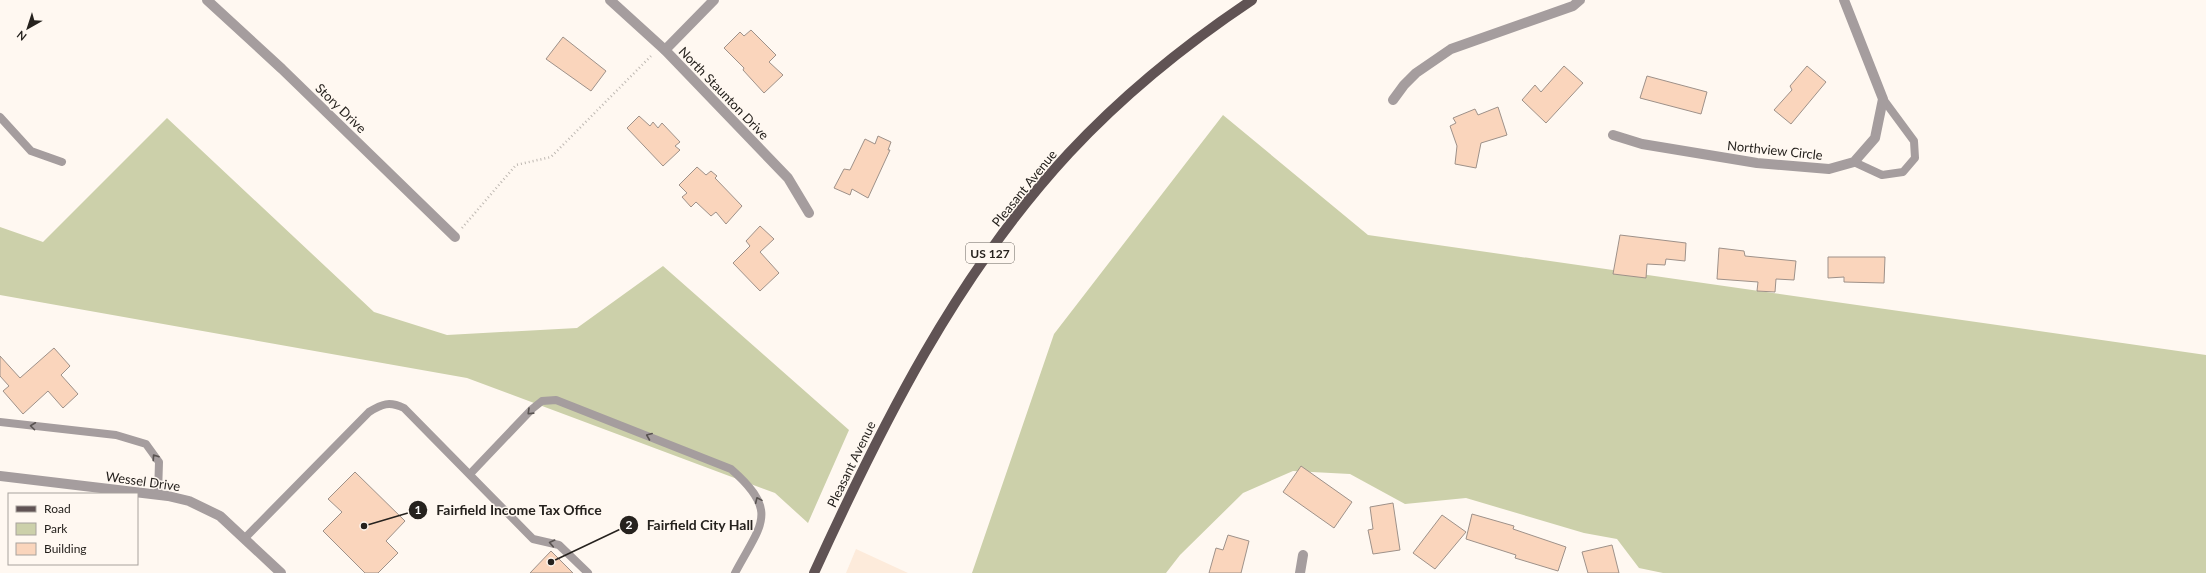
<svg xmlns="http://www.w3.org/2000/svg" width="2206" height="573" viewBox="0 0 2206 573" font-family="Lato,sans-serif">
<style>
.built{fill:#fdebdb}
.green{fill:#ccd0aa}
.building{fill:#fad5bc;stroke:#9e9189}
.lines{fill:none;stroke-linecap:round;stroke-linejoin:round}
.path{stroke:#beb8b2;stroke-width:2.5;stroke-dasharray:1 3;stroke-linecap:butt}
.service{stroke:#a59d9e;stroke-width:8}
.minor{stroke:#a59d9e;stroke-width:10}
.primary{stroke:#605354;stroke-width:10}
.oneway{stroke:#595351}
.labels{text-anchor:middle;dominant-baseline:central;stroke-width:3;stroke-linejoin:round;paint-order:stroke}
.shield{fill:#fff8f1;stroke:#67625d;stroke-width:1}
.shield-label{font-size:12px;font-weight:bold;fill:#26221e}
.street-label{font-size:13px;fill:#26221e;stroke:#fff8f1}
.leader{fill:none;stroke:#26221e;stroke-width:1.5}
.callout-dot{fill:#26221e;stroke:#fff8f1;stroke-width:1.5}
.mark-label{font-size:12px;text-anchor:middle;font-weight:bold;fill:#fff}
.callout-label{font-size:14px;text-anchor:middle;font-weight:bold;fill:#26221e;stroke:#fff8f1;stroke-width:3;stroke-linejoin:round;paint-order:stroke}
</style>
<rect width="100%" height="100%" fill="#fff8f1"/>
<polygon class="built" points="856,549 908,573 846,573"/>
<g class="green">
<polygon points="1223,115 1368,235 2206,355 2206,573 1663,573 1639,568 1617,539 1584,533 1466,498 1405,504 1350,474 1293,471 1243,493 1180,555 1166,573 972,573 1054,334"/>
<polygon points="167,118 374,312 447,335 577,328 663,266 849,430 808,523 775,493 467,378 0,295 0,227 43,242"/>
</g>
<g class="building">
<polygon points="751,30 776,55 769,62 783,75 764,93 743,70 744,68 724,48 740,32 744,36"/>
<polygon points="563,37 606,71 591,91 546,59"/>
<polygon points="1564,66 1583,83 1546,123 1522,100 1535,85 1541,92"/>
<polygon points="1807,66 1826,82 1791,124 1774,110 1792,90 1790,86"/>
<polygon points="1647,76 1707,92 1701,114 1640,98"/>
<polygon points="1498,107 1507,135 1481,143 1476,168 1455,164 1457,146 1450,126 1456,123 1453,118 1475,109 1478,115"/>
<polygon points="639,116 650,126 653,122 658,128 662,123 680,142 675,146 680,150 663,166 627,128"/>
<polygon points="878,136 891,142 888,150 890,150 868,198 852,189 850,195 834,188 844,169 850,170 865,139 875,144"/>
<polygon points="697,167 706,175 711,171 717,176 715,178 742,206 726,224 716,212 711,216 696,202 691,207 682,197 687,193 679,185"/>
<polygon points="760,226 774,239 760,252 779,273 760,291 733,263 750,246 746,241"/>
<polygon points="1620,235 1686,243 1685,261 1666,259 1665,265 1647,264 1646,278 1613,274"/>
<polygon points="1719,248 1744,251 1745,256 1796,261 1794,280 1776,279 1775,292 1757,291 1758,282 1717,279"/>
<polygon points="1828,257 1885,257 1884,283 1844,282 1844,277 1828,278"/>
<polygon points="54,348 70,366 61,375 78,394 63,408 48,391 23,414 3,391 9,386 0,376 0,356 20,378"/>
<polygon points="1301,466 1352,502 1334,528 1283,492"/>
<polygon points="355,472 405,521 386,541 398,553 378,573 365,573 323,531 342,512 328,499"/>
<polygon points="1393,503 1400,550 1373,554 1368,530 1373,529 1370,507"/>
<polygon points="1472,514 1514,526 1513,529 1566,547 1558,571 1515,558 1516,555 1466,539"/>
<polygon points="1442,515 1466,532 1435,569 1413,553"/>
<polygon points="1228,535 1249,541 1241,573 1209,573 1216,548 1223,550"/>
<polygon points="1612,545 1619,573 1588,573 1582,552"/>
<polygon points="551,551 573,573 530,573"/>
</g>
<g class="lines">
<polyline class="path" points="462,228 516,165 551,157 651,56"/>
<g class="service">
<polyline points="0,117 31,151 62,162"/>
<polyline points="1854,162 1882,175 1903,172 1915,158 1914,141 1883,99"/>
<polyline points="0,422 116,435 146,444 159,462 158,494"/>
<path d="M470,474L532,409L542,401L556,400L731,469C780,512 761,524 735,573"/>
<path d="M245,538L369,412C382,404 389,401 404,408L533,539L559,545L588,573"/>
</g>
<g class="minor">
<polyline points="207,0 282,69 455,237"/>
<polyline points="610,0 665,50 788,178 809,213"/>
<polyline points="665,50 714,0"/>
<polyline points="1393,100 1404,85 1416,73 1451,49 1573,6 1580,0"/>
<polyline points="1613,135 1642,144 1757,163 1829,169 1854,162 1875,138 1883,99 1844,0"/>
<polyline points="0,476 168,496 189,501 220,516 281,573"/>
<polyline points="1300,573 1303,555"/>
</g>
<path class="primary" d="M814,573C882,424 957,274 1069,153C1123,95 1186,44 1252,0"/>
</g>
<defs><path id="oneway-chevron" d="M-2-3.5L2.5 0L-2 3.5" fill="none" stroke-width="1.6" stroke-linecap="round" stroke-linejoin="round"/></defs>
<g class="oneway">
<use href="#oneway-chevron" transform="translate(530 412) rotate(136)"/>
<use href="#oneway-chevron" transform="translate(33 426) rotate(-173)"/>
<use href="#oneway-chevron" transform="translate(649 436) rotate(-158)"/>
<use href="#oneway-chevron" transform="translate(155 457) rotate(-124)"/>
<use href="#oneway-chevron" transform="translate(758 500) rotate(-114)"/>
<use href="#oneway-chevron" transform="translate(552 543) rotate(-168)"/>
</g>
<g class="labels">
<rect class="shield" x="966" y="243" width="48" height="20" rx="3"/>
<g class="shield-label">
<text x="990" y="253">US 127</text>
</g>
<g class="street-label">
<text transform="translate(724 93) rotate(46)">North Staunton Drive</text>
<text transform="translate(341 108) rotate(44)">Story Drive</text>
<text transform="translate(1775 150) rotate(6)">Northview Circle</text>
<text transform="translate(1024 188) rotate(-51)">Pleasant Avenue</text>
<text transform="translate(851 464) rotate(-64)">Pleasant Avenue</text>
<text transform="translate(143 481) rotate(8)">Wessel Drive</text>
</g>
</g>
<path class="leader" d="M364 526L418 510M551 562L629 525"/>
<g class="callout-dot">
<circle cx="364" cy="526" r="4"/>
<circle cx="551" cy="562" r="4"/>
<circle cx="418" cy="510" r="10"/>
<circle cx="629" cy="525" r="10"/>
</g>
<g class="mark-label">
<text x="418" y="514">1</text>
<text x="629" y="529">2</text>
</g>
<g class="callout-label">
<text x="519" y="515">Fairfield Income Tax Office</text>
<text x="700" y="530">Fairfield City Hall</text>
</g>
<rect x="8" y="493" width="130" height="72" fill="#fff8f1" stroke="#a8a29d"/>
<rect x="16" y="506" width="20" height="6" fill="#605354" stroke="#a8a29d"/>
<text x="44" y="513" font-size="12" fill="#26221e">Road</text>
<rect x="16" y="523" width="20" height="12" fill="#ccd0aa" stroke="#a8a29d"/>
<text x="44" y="533" font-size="12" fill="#26221e">Park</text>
<rect x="16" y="543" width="20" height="12" fill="#fad5bc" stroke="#a8a29d"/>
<text x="44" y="553" font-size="12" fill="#26221e">Building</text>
<g transform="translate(28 28) rotate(219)" stroke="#fff8f1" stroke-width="3" paint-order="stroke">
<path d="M0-3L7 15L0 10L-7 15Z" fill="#26221e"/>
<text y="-6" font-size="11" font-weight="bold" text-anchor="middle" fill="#26221e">N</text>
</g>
</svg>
